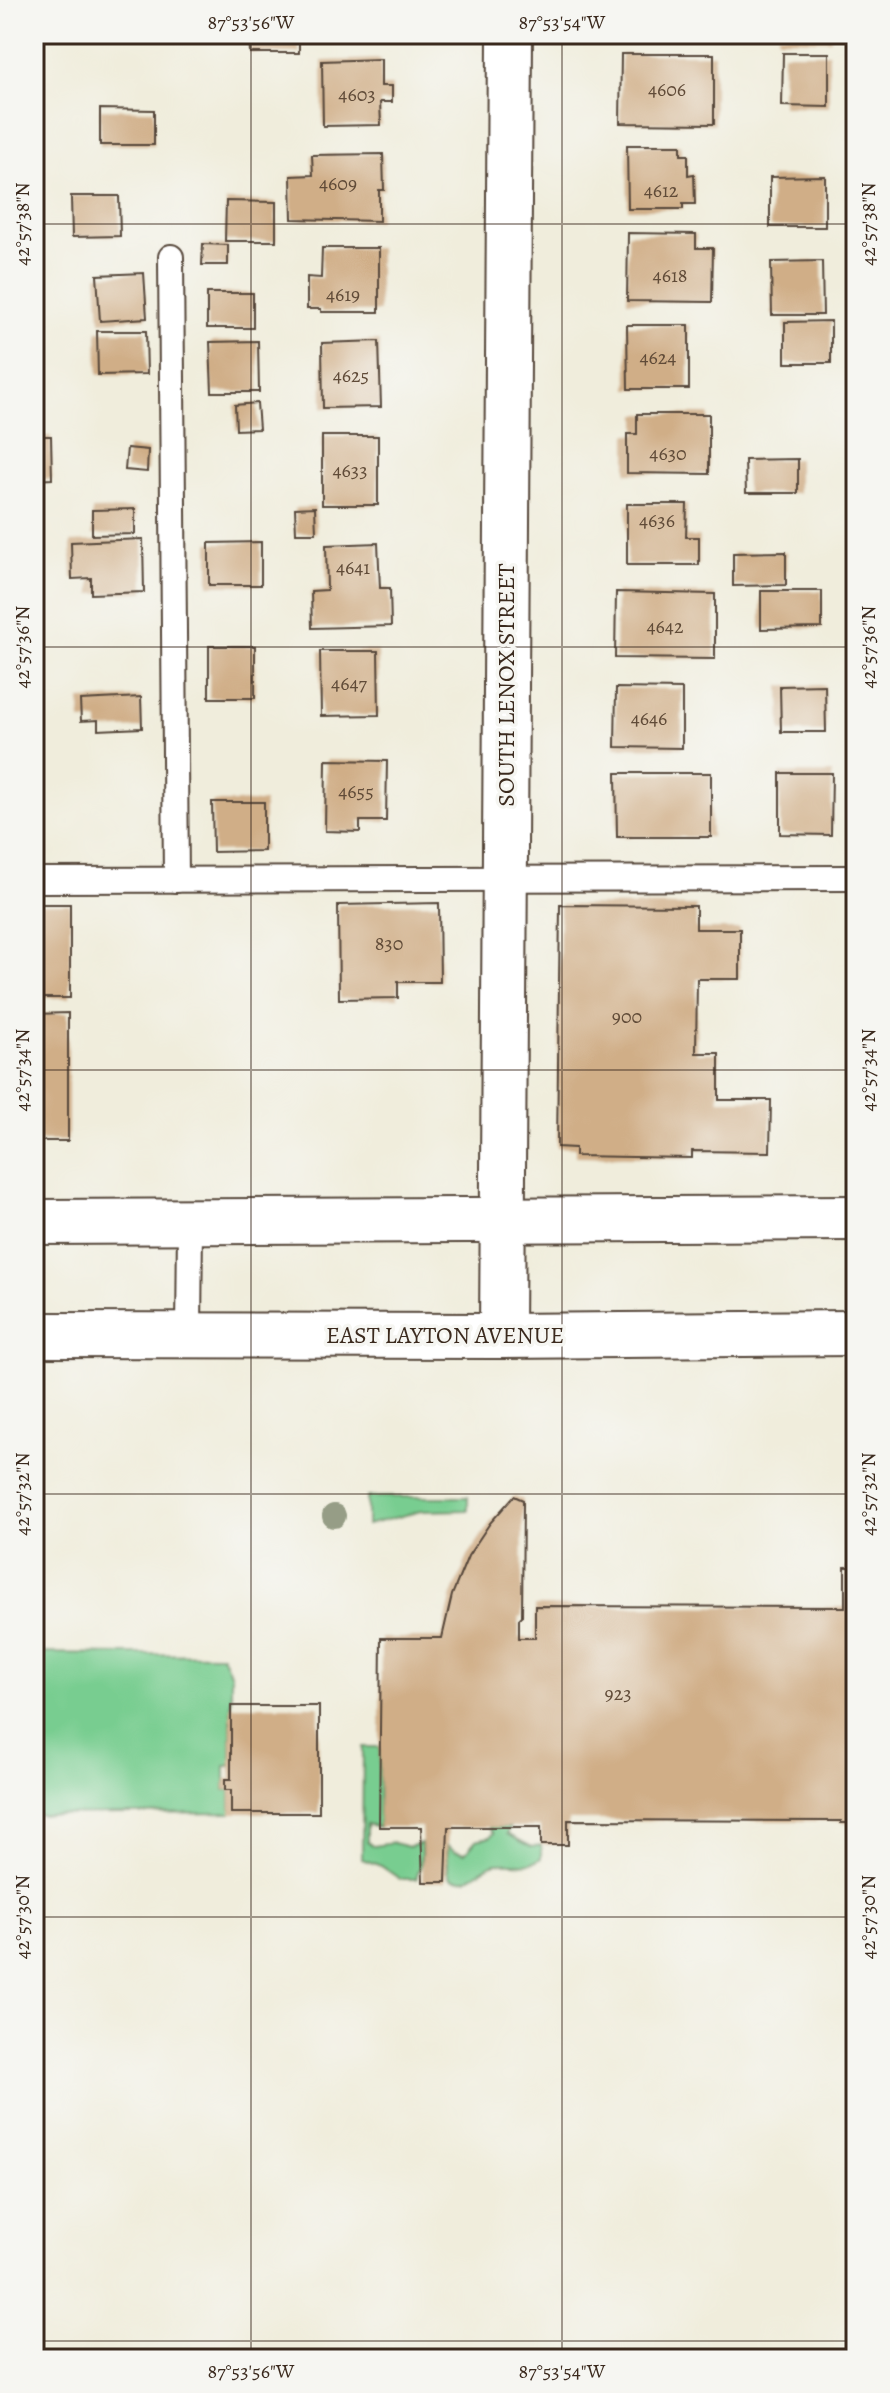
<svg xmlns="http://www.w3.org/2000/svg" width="890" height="2393" viewBox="0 0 890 2393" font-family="Alegreya,serif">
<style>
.green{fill:#78cd90;stroke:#5a7c57;stroke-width:2}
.building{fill:#d0ae87}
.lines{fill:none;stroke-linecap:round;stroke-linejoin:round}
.lane-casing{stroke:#56473a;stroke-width:28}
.street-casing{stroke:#56473a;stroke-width:48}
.secondary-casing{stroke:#56473a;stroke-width:48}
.lane{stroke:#fff;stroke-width:24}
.street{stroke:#fff;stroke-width:44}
.secondary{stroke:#fff;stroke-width:44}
.tree{fill:#969d86}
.ticks{fill:none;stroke:#3b2a1e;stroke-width:2;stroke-opacity:0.45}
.labels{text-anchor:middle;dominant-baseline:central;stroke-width:7;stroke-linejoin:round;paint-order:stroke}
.number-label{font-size:20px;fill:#604b38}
.street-label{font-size:24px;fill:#3b2a1e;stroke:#f6f6f2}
.neatline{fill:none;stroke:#3b2a1e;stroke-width:3}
.ticks-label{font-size:20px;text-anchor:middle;fill:#3b2a1e}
</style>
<rect width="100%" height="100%" fill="#f6f6f2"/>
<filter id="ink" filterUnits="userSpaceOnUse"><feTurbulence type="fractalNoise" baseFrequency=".0125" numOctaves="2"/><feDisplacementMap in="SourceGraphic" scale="16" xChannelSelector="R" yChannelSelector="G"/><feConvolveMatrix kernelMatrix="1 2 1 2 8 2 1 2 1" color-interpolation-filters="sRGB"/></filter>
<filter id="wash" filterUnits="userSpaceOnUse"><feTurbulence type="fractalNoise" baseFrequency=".006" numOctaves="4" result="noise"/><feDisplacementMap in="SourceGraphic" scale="32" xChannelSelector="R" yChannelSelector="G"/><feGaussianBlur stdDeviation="1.8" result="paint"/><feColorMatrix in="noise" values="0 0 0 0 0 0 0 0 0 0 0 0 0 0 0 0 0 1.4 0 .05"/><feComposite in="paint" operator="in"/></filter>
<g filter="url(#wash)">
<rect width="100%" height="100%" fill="#f0eddc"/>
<g class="green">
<polygon points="367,1497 468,1497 468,1510 421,1511 367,1525"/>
<polygon points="34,1653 222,1655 231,1675 231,1766 225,1766 225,1790 231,1790 231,1813 34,1815"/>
<polygon points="363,1747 380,1747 379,1827 367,1824 367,1842 373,1846 393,1843 409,1847 421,1843 421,1865 416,1879 400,1879 381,1866 362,1859"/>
<path d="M490,1827H511L507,1834L532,1847L541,1845V1858C529,1868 512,1861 497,1863C478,1866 473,1885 451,1878L448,1871V1846L455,1851L465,1853L476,1840L490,1837L494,1833Z"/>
</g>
<g id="blocks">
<g class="building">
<polygon points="249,34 299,34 299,53 250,53"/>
<rect x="638" y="34" width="40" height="3"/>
<polygon points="778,34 831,34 831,40 778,39"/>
<polygon points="783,53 829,53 829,107 782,106"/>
<polygon points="621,54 714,54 714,124 620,123"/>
<polygon points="381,59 381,86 392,86 392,102 380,102 381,125 323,126 322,61"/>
<polygon points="100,109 154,110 154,145 100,145"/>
<polygon points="627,145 681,145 681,155 688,155 688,175 694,174 695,204 683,204 683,209 628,209"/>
<polygon points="383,154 384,190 379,190 379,221 292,219 291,176 313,175 312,155"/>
<polygon points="825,176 825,227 770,227 770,177"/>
<polygon points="71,196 119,196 120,236 72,237"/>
<polygon points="226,201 276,202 276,241 225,241"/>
<polygon points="628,233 696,234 696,248 713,248 712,302 627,301"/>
<polygon points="203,244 228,245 228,265 202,265"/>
<polygon points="322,248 379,248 379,312 321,312 321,309 307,309 307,277 321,278"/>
<polygon points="822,261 823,315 772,315 771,262"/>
<polygon points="144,273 147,318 100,321 97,275"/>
<rect x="207" y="293" width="46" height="35"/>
<polygon points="831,321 831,363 785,363 785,322"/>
<polygon points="627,325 689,325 689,389 628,389"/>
<polygon points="97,331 146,331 147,374 98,375"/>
<polygon points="258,341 259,392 212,392 210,342"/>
<polygon points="379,341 381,407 323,408 322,343"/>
<polygon points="257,403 259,429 236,430 235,405"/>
<polygon points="637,414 709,414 709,474 627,473 627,434 637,434"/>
<polygon points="34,436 51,436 52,479 34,480"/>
<rect x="322" y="436" width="56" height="69"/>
<polygon points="127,448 148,450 147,472 125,470"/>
<polygon points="798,459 798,493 746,493 745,460"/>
<polygon points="627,504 687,504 686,537 699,537 699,565 627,565"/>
<polygon points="315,507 316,533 296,533 295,508"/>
<polygon points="135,509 135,534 92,535 92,510"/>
<polygon points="143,539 144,592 91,594 91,578 72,579 71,542"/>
<polygon points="261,542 261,585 209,585 209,543"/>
<polygon points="378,543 380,588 390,588 391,626 312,628 311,591 327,590 326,545"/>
<polygon points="786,552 786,585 733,586 733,553"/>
<polygon points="761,591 822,591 822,628 761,629"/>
<polygon points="616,592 715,594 715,659 615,658"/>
<rect x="209" y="646" width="46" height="52"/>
<polygon points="320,651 378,651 379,715 321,716"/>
<polygon points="825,685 826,732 781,732 780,686"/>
<polygon points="616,688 682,689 682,748 615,747"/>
<polygon points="141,697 142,728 98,730 98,720 81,721 80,700"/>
<polygon points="34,757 37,757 38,813 34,813"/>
<polygon points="326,760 387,761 386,821 360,821 360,832 325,831"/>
<polygon points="616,773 711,773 711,837 617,837"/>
<polygon points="780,773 832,773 831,835 780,834"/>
<polygon points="212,802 264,802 264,851 213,852"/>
<polygon points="439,903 440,982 398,982 398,998 339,999 338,905"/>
<rect x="34" y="904" width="36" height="94"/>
<polygon points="560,905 696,906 696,929 740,929 740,979 697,979 696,1053 719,1053 719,1100 771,1100 770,1152 692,1151 692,1158 575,1156 575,1148 557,1147"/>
<polygon points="68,1013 68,1141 34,1141 34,1014"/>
<polygon points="514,1496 523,1500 522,1616 519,1619 519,1638 535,1638 535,1606 845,1607 845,1567 856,1567 856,1823 841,1823 841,1821 568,1820 568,1845 541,1845 541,1827 448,1827 446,1882 423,1882 421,1827 379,1827 381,1638 442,1638 452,1595 468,1556 490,1523"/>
<polygon points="231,1706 319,1706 319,1813 231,1813 231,1790 225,1790 225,1779 231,1779"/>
</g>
</g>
</g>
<g filter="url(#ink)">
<use href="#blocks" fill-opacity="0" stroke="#56473a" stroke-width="2"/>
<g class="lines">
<g class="lane-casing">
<g id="lane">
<polyline points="171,257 176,880"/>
<polyline points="34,880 856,878"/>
<polyline points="189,1335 190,1222"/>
</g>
</g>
<g class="street-casing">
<polyline id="street" points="502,1336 510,34"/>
</g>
<g class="secondary-casing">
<g id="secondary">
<polyline points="34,1222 856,1218"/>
<polyline points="34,1335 502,1336 856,1333"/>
</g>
</g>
<use href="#lane" class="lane"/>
<use href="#street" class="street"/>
<use href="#secondary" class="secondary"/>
</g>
<circle class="tree" cx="334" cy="1516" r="12"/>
</g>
<path class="ticks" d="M251,34V2359M562,34V2359M34,224H856M34,647H856M34,1070H856M34,1494H856M34,1917H856M34,2341H856"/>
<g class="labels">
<g class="number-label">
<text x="667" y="89">4606</text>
<text x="357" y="94">4603</text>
<text x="338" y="183">4609</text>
<text x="661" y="190">4612</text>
<text x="670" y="275">4618</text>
<text x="343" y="294">4619</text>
<text x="658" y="357">4624</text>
<text x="351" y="375">4625</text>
<text x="668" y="453">4630</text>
<text x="350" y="470">4633</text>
<text x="657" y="520">4636</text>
<text x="353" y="567">4641</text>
<text x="665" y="626">4642</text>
<text x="349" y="683">4647</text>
<text x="649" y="718">4646</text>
<text x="356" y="791">4655</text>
<text x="389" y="943">830</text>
<text x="627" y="1016">900</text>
<text x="618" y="1693">923</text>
</g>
<g class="street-label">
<text transform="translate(506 685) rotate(-90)">SOUTH LENOX STREET</text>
<text x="445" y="1335">EAST LAYTON AVENUE</text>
</g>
</g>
<rect width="890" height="2393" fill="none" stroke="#f6f6f2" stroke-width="88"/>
<rect x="44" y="44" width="802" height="2305" class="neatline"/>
<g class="ticks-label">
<text x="251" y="29">87°53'56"W</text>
<text x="562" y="29">87°53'54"W</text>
<text transform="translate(22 224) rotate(-90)" y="7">42°57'38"N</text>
<text transform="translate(868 224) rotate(-90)" y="7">42°57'38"N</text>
<text transform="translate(22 647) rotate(-90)" y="7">42°57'36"N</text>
<text transform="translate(868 647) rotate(-90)" y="7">42°57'36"N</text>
<text transform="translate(22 1070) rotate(-90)" y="7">42°57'34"N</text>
<text transform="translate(868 1070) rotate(-90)" y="7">42°57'34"N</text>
<text transform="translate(22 1494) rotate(-90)" y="7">42°57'32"N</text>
<text transform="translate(868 1494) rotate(-90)" y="7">42°57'32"N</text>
<text transform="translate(22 1917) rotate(-90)" y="7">42°57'30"N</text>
<text transform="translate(868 1917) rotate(-90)" y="7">42°57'30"N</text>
<text x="251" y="2378">87°53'56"W</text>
<text x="562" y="2378">87°53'54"W</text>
</g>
</svg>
